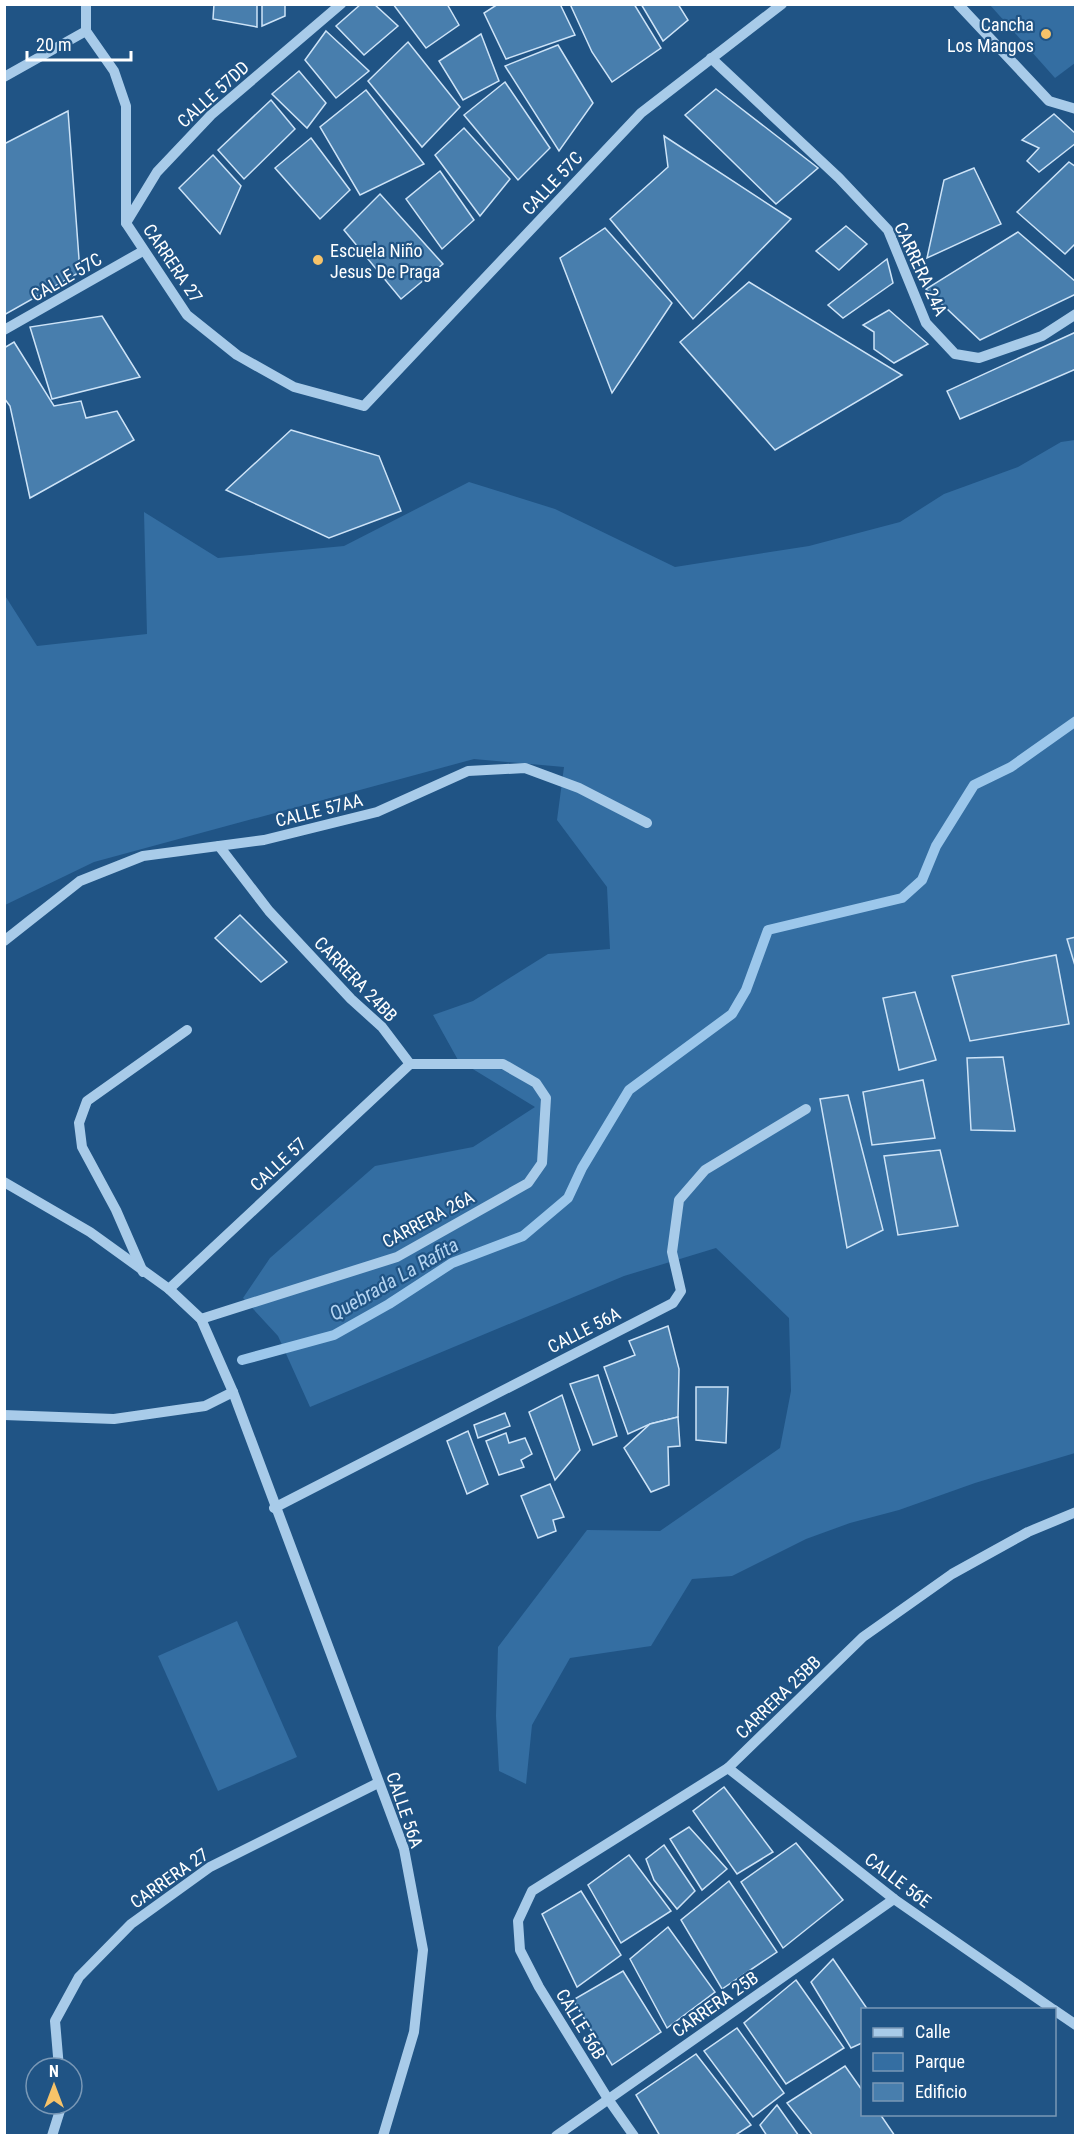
<svg xmlns="http://www.w3.org/2000/svg" width="1080" height="2140" viewBox="0 0 1080 2140" font-family="'Roboto Condensed',sans-serif">
<style>
.green{fill:#346ea2}
.lines{fill:none;stroke-linecap:round;stroke-linejoin:round}
.stream{stroke:#9cc7eb;stroke-width:10}
.building{fill:#487ead;stroke:#cde3f7;stroke-width:1.5}
.minor{stroke:#a8cbe9;stroke-width:10}
.poi-dot{fill:#f7c369;stroke:#205485;stroke-width:2}
.labels{text-anchor:middle;dominant-baseline:central;stroke-width:4.5;stroke-linejoin:round;paint-order:stroke}
.poi-label{font-size:18px;fill:#fff;stroke:#205485;text-anchor:end}
.street-label{font-size:18px;fill:#fff;stroke:#205485}
.water-label{font-size:20px;font-style:italic;fill:#b4d4f1;stroke:#205485}
</style>
<rect width="100%" height="100%" fill="#205485"/>
<g class="green">
<polygon points="990,5 1075,5 1075,63 1055,78"/>
<polygon points="1075,440 1075,1453 975,1483 899,1510 850,1523 806,1539 732,1576 692,1579 651,1646 570,1658 532,1725 526,1784 499,1771 496,1716 498,1647 587,1530 660,1531 780,1448 791,1391 789,1318 716,1248 624,1276 310,1407 278,1336 243,1298 270,1258 375,1166 473,1147 535,1107 458,1060 433,1015 473,1001 548,954 610,949 607,887 557,820 564,767 474,759 94,862 5,905 4,594 37,646 147,634 144,512 218,558 344,546 469,482 555,509 675,567 809,546 900,522 944,494 1018,467 1061,442"/>
<polygon points="237,1621 297,1757 218,1791 158,1656"/>
</g>
<g class="lines">
<polyline class="stream" points="242,1360 334,1335 389,1304 452,1263 523,1236 568,1198 582,1168 629,1090 732,1014 746,990 768,930 902,898 922,880 936,846 974,785 1011,767 1076,721"/>
</g>
<g class="building">
<polygon points="214,4 257,4 257,27 213,19"/>
<polygon points="262,4 285,4 285,16 262,26"/>
<polygon points="361,4 374,4 398,26 364,55 336,26"/>
<polygon points="393,4 447,4 459,25 426,48"/>
<polygon points="498,4 560,4 575,35 506,59 484,13"/>
<polygon points="570,4 634,4 661,48 612,82 592,52"/>
<polygon points="641,4 678,4 688,20 663,41"/>
<polygon points="326,31 369,71 336,98 305,60"/>
<polygon points="481,34 499,81 463,100 439,61"/>
<polygon points="408,42 460,107 422,147 368,81"/>
<polygon points="558,45 593,103 559,151 505,66"/>
<polygon points="299,71 326,103 307,128 272,94"/>
<polygon points="505,82 550,148 518,180 464,115"/>
<polygon points="716,89 818,168 776,204 685,115"/>
<polygon points="366,90 424,164 360,195 320,127"/>
<polygon points="271,100 295,129 244,179 218,150"/>
<polygon points="68,111 80,272 4,315 4,144"/>
<polygon points="1054,114 1076,134 1076,143 1039,172 1027,161 1039,148 1022,140"/>
<polygon points="464,128 510,179 480,216 435,155"/>
<polygon points="664,136 791,219 693,319 610,219 668,167"/>
<polygon points="311,138 350,190 320,219 275,168"/>
<polygon points="213,155 241,186 220,234 179,188"/>
<polygon points="1069,162 1076,167 1076,243 1065,254 1017,212"/>
<polygon points="974,168 1001,224 927,258 944,180"/>
<polygon points="440,171 474,220 442,249 406,199"/>
<polygon points="380,194 443,264 401,299 344,230"/>
<polygon points="846,226 867,244 839,270 816,251"/>
<polygon points="605,228 672,303 612,393 560,258"/>
<polygon points="1018,232 1076,282 1076,294 980,340 926,289"/>
<polygon points="887,259 893,283 843,318 828,305"/>
<polygon points="749,282 902,375 775,450 680,342"/>
<polygon points="889,310 928,344 894,363 874,349 874,332 863,325"/>
<polygon points="102,316 140,377 52,399 30,327"/>
<polygon points="1076,332 1076,369 960,419 947,391"/>
<polygon points="14,342 54,406 81,401 86,418 117,411 134,440 30,498 10,406 4,398 4,348"/>
<polygon points="291,430 379,456 401,511 329,538 226,490"/>
<polygon points="240,915 287,962 261,982 215,938"/>
<polygon points="1076,937 1076,969 1067,939"/>
<polygon points="1056,955 1069,1024 970,1041 952,976"/>
<polygon points="915,992 936,1060 899,1070 883,998"/>
<polygon points="1003,1057 1015,1131 971,1130 967,1058"/>
<polygon points="923,1080 935,1138 872,1145 863,1092"/>
<polygon points="848,1095 883,1230 847,1248 820,1099"/>
<polygon points="940,1150 958,1226 898,1235 884,1156"/>
<polygon points="668,1326 679,1369 678,1417 650,1424 628,1434 604,1367 635,1355 629,1341"/>
<polygon points="598,1375 617,1436 593,1445 570,1384"/>
<polygon points="696,1387 728,1387 726,1443 696,1440"/>
<polygon points="562,1395 580,1450 555,1480 529,1412"/>
<polygon points="505,1413 510,1426 478,1438 474,1425"/>
<polygon points="678,1417 680,1446 668,1447 669,1485 651,1492 624,1448 650,1424"/>
<polygon points="468,1431 488,1484 467,1494 447,1441"/>
<polygon points="506,1433 509,1443 525,1438 532,1454 521,1460 524,1467 499,1475 486,1441"/>
<polygon points="550,1484 564,1517 553,1520 556,1531 538,1538 521,1496"/>
<polygon points="724,1787 773,1852 737,1874 693,1811"/>
<polygon points="689,1827 727,1869 702,1890 670,1839"/>
<polygon points="796,1843 843,1900 783,1948 741,1882"/>
<polygon points="664,1845 695,1891 677,1909 654,1880 646,1859"/>
<polygon points="629,1855 671,1911 621,1943 588,1885"/>
<polygon points="729,1881 777,1952 722,1989 681,1920"/>
<polygon points="581,1891 621,1955 577,1987 542,1914"/>
<polygon points="668,1927 715,1992 667,2028 630,1959"/>
<polygon points="833,1959 868,2010 862,2010 862,2043 851,2048 811,1982"/>
<polygon points="623,1971 661,2032 612,2065 573,2000"/>
<polygon points="796,1980 844,2048 786,2084 744,2023"/>
<polygon points="737,2028 784,2093 753,2117 704,2051"/>
<polygon points="696,2054 751,2125 734,2136 660,2136 636,2095"/>
<polygon points="845,2066 862,2090 862,2114 880,2114 895,2136 813,2136 787,2103"/>
<polygon points="777,2105 799,2136 767,2136 760,2125"/>
</g>
<g class="lines">
<g class="minor">
<polyline points="86,4 86,31 114,71 126,106 126,223 187,315 237,355 294,387 364,406 641,113 782,4"/>
<polyline points="958,4 1049,101 1076,109"/>
<polyline points="711,58 839,178 888,230 926,323 955,354 979,358 1042,336 1076,314"/>
<polyline points="4,77 86,31"/>
<polyline points="126,223 157,172 211,115 341,4"/>
<polyline points="4,330 143,251"/>
<polyline points="4,941 80,881 143,856 264,840 377,812 468,771 525,768 579,788 647,823"/>
<polyline points="4,1182 90,1232 169,1289 201,1319 233,1392 404,1849 423,1950 414,2032 383,2136"/>
<polyline points="143,1272 116,1210 82,1147 79,1123 87,1101 187,1030"/>
<polyline points="169,1289 410,1064"/>
<polyline points="201,1319 397,1257 528,1183 542,1163 546,1098 536,1083 503,1064 410,1064 382,1027 351,999 269,911 219,846"/>
<polyline points="4,1415 114,1419 205,1406 233,1392"/>
<polyline points="274,1508 673,1303 681,1291 672,1252 679,1200 705,1170 806,1109"/>
<polyline points="728,1768 894,1899 1054,2010"/>
<polyline points="1054,2010 1076,2025"/>
<polyline points="59,2068 55,2021 79,1977 131,1924 210,1867 378,1783"/>
<polyline points="52,2136 62,2104"/>
<polyline points="556,2136 894,1899"/>
<polyline points="634,2136 608,2099 539,1987 520,1950 518,1921 532,1891 728,1768 863,1637 952,1574 1028,1532 1076,1512"/>
</g>
</g>
<g class="poi-dot">
<circle cx="1046" cy="34" r="6"/>
<circle cx="318" cy="260" r="6"/>
</g>
<g class="labels">
<g class="poi-label">
<text x="1034" y="24">Cancha<tspan x="1034" dy="21">Los Mangos</tspan></text>
<text x="330" y="250" text-anchor="start">Escuela Niño<tspan x="330" dy="21">Jesus De Praga</tspan></text>
</g>
<g class="street-label">
<text transform="translate(213 94) rotate(-42)">CALLE 57DD</text>
<text transform="translate(552 183) rotate(-47)">CALLE 57C</text>
<text transform="translate(173 263) rotate(56)">CARRERA 27</text>
<text transform="translate(921 269) rotate(65)">CARRERA 24A</text>
<text transform="translate(66 277) rotate(-30)">CALLE 57C</text>
<text transform="translate(319 810) rotate(-14)">CALLE 57AA</text>
<text transform="translate(356 979) rotate(46)">CARRERA 24BB</text>
<text transform="translate(278 1164) rotate(-43)">CALLE 57</text>
<text transform="translate(428 1219) rotate(-28)">CARRERA 26A</text>
<text transform="translate(584 1330) rotate(-27)">CALLE 56A</text>
<text transform="translate(778 1697) rotate(-44)">CARRERA 25BB</text>
<text transform="translate(405 1810) rotate(71)">CALLE 56A</text>
<text transform="translate(169 1878) rotate(-35)">CARRERA 27</text>
<text transform="translate(898 1880) rotate(37)">CALLE 56E</text>
<text transform="translate(715 2004) rotate(-35)">CARRERA 25B</text>
<text transform="translate(581 2024) rotate(59)">CALLE 56B</text>
</g>
<g class="water-label">
<text transform="translate(394 1279) rotate(-30)">Quebrada La Rafita</text>
</g>
</g>
<rect width="1080" height="2140" fill="none" stroke="#ffffff" stroke-width="12"/>
<rect x="861" y="2008" width="195" height="108" fill="#205485" stroke="#7998b6" stroke-width="1.5"/>
<rect x="873" y="2028" width="30" height="9" fill="#a8cbe9" stroke="#7998b6" stroke-width="1.5"/>
<text x="915" y="2038" font-size="18" fill="#ffffff">Calle</text>
<rect x="873" y="2053" width="30" height="18" fill="#346ea2" stroke="#7998b6" stroke-width="1.5"/>
<text x="915" y="2068" font-size="18" fill="#ffffff">Parque</text>
<rect x="873" y="2083" width="30" height="18" fill="#487ead" stroke="#7998b6" stroke-width="1.5"/>
<text x="915" y="2098" font-size="18" fill="#ffffff">Edificio</text>
<g transform="translate(54 2086)"><circle r="28" fill="#205485" stroke="#7998b6" stroke-width="1.5"/>
<path d="M0-4.5L10 22L0 15L-10 22Z" fill="#f7c369"/>
<text y="-9" font-size="16" font-weight="bold" text-anchor="middle" fill="#ffffff">N</text>
</g>
<path d="M27 51v9h104v-9" fill="none" stroke="#ffffff" stroke-width="3"/>
<text x="36" y="51" font-size="18" fill="#ffffff" stroke="#205485" stroke-width="4.5" paint-order="stroke">20 m</text>
</svg>
